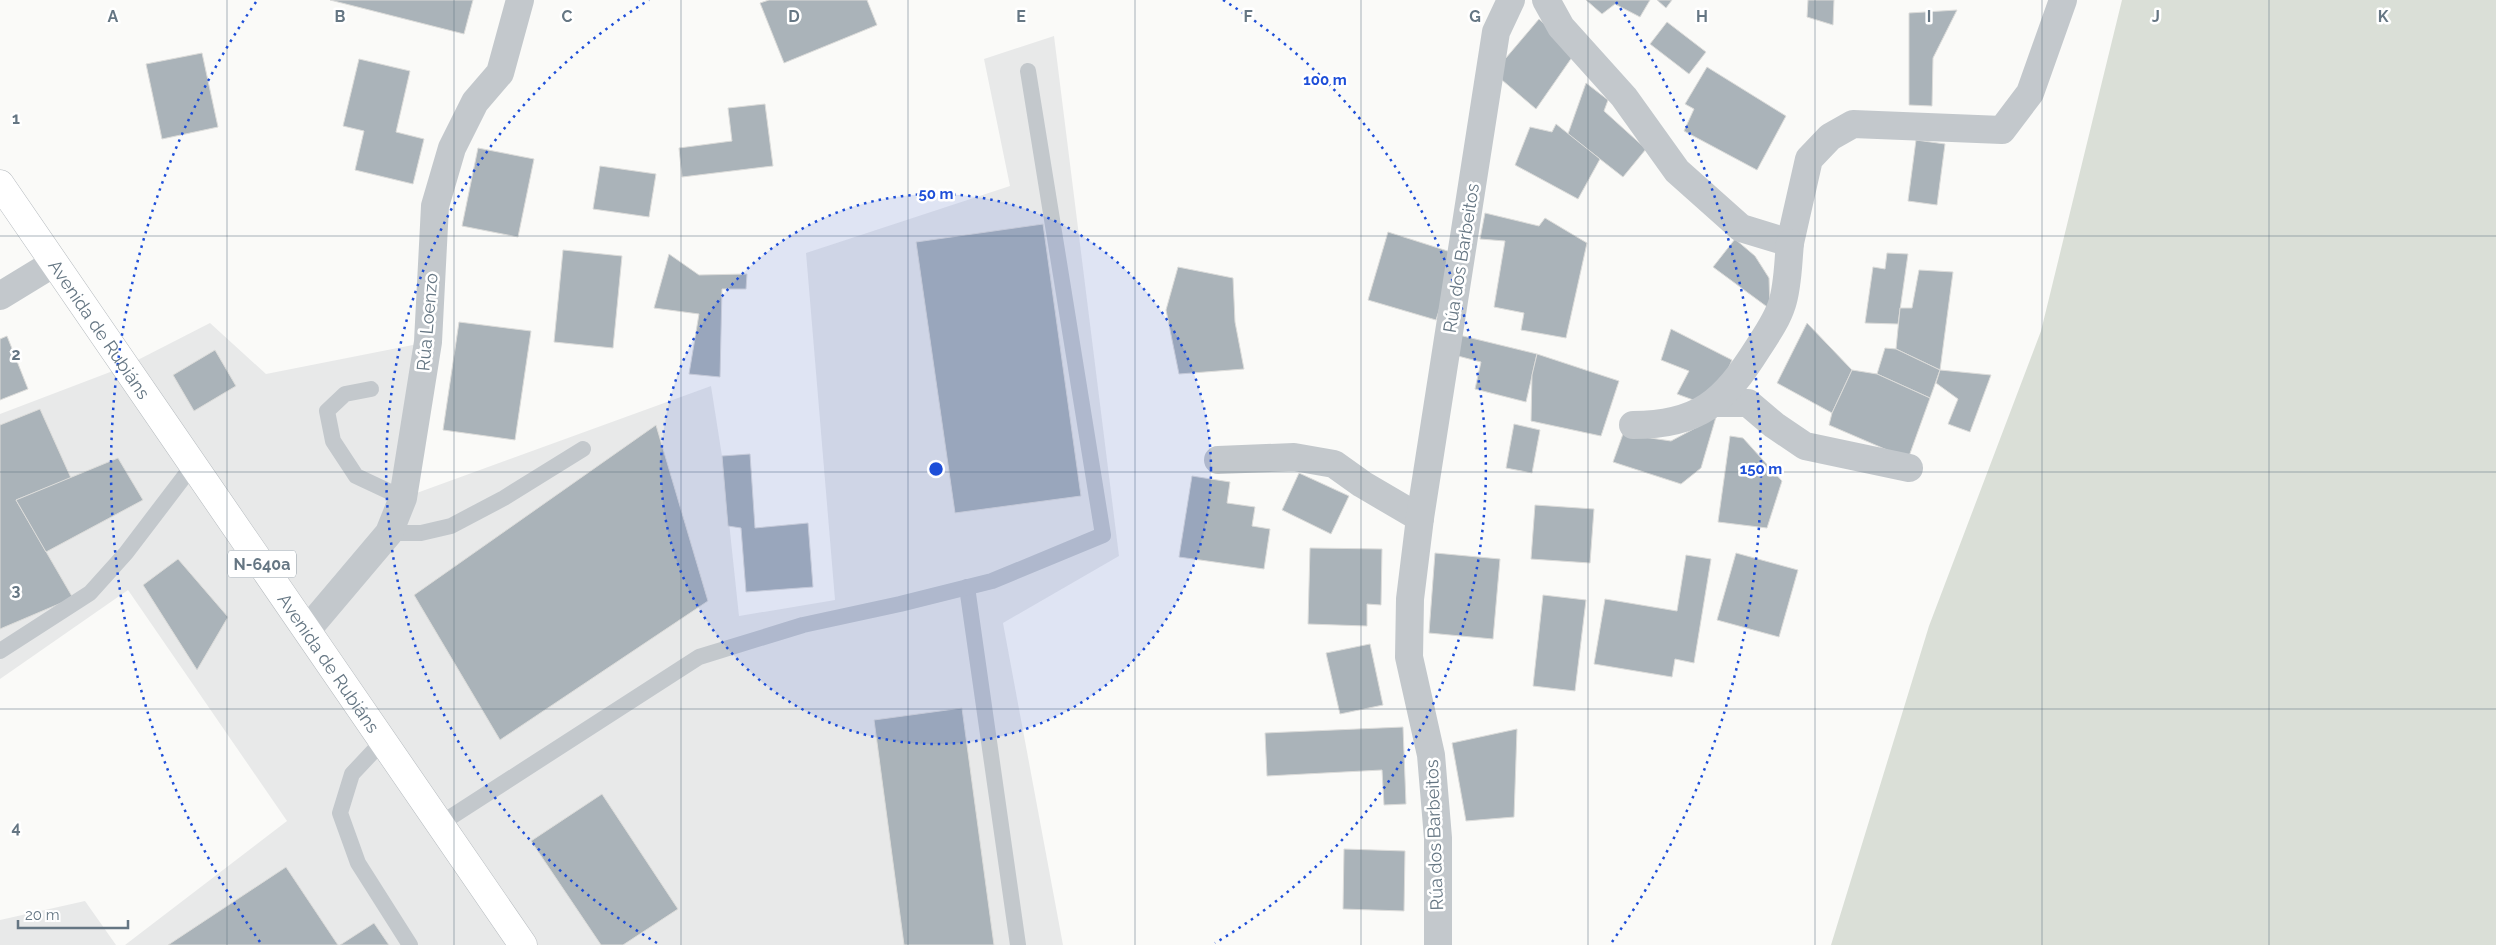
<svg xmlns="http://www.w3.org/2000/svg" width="2496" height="945" viewBox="0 0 2496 945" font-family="Raleway,sans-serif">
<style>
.built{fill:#e8e9e9}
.green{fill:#dadfd7}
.building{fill:#aab3b9;stroke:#dcdcda}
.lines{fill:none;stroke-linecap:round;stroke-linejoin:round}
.primary-casing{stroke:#b5babe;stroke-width:29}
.service{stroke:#c3c8cc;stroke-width:16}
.minor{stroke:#c3c8cc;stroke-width:28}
.primary{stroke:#fff;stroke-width:28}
.grid{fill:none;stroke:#657683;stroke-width:1;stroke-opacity:0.55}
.ring{fill:none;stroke:#1d4ed8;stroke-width:2.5;stroke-dasharray:2.5 5}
.labels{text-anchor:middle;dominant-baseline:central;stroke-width:5;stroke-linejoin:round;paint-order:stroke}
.shield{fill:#fff;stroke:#939fa8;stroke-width:1}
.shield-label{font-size:16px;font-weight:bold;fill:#657683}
.street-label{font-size:18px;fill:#657683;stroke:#fff}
.grid-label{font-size:16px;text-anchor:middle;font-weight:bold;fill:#657683;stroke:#fff;stroke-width:5;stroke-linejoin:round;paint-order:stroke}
.centre{fill:#1d4ed8;stroke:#fff;stroke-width:2.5}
.ring-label{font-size:15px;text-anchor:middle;font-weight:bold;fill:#1d4ed8;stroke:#fff;stroke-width:5;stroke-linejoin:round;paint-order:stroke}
</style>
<rect width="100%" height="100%" fill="#fafaf8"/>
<g class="built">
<polygon points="1054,36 1119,556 1003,623 1063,945 125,945 287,821 128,590 0,679 0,414 126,366 210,323 266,374 428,342 403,498 711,386 722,456 739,616 835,600 806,253 1010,186 984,59"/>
<polygon points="85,901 116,945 0,945 0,920"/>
</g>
<polygon class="green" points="2122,0 2496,0 2496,945 1831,945 1929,626 2041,331"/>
<g class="building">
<polygon points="330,0 473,0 464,34"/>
<polygon points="769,0 867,0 877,25 784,63 760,3"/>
<polygon points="1586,0 1650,0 1640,17 1615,4 1602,14"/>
<polygon points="1657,0 1672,0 1666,8"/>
<polygon points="1808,0 1834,0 1833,25 1807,17"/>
<polygon points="1957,10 1933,58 1932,106 1909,105 1909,13"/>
<polygon points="1539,19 1575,53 1536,109 1502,80 1500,65"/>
<polygon points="1667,22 1706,52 1689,74 1650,44"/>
<polygon points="202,53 218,127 162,139 146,64"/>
<polygon points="359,59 410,71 396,132 424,139 413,184 355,170 364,131 343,126"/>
<polygon points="1707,67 1786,116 1757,170 1684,131 1694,109 1685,104"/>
<polygon points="1586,83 1608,100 1604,111 1646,149 1623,177 1568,134"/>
<polygon points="765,104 773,166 682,177 679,148 732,141 728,108"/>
<polygon points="1556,124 1600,159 1578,199 1515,165 1530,127 1552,132"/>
<polygon points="1916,140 1945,144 1937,205 1908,201"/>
<polygon points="478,148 534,159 518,237 462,226"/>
<polygon points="600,166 656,174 649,217 593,209"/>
<polygon points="1485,213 1539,226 1545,218 1587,243 1566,338 1521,330 1524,313 1494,307 1505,241 1480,239"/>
<polygon points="1043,224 1081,496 955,513 916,242"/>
<polygon points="1388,232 1457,254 1436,320 1368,300"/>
<polygon points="1735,239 1755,256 1769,278 1770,309 1713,267"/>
<polygon points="563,250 622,256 613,348 554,342"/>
<polygon points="1887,253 1908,254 1898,324 1865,323 1873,267 1885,269"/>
<polygon points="669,254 699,275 747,274 746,289 722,289 720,377 689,374 699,314 654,308"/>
<polygon points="1178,267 1233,278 1235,322 1244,369 1179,374 1166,310"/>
<polygon points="1919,270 1953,272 1940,370 1896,349 1900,308 1912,308"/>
<polygon points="459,322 531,331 515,440 443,430"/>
<polygon points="1807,323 1852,370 1832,413 1777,383"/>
<polygon points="1671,329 1732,360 1723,381 1696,401 1677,394 1689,371 1661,360"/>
<polygon points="1459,335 1537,354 1526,402 1475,389 1481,362 1454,355"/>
<polygon points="7,336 28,389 0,400 0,339"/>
<polygon points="1885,348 1896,349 1940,370 1930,398 1877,374"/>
<polygon points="215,350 236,386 194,411 173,375"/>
<polygon points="1537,354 1619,381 1601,436 1531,421 1532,375"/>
<polygon points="1852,370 1877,374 1930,398 1908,459 1829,425 1832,413"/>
<polygon points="1940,370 1991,375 1970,432 1948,424 1958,399 1936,383"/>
<polygon points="40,409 71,478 16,500 73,598 0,629 0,425"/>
<polygon points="1716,417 1701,468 1681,484 1613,462 1623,434 1671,441"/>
<polygon points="1514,424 1540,430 1532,473 1506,468"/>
<polygon points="656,425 708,601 500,740 414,595"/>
<polygon points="1730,436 1743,438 1782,481 1767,528 1718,522"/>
<polygon points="750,454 755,528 808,523 813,587 746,592 741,528 728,526 722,456"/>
<polygon points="118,458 143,500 46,552 16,500"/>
<polygon points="1299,473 1349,496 1331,534 1282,510"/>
<polygon points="1192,476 1230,482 1227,503 1255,507 1252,526 1270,529 1264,569 1179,557"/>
<polygon points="1535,505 1594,509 1590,563 1531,559"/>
<polygon points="1310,548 1382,549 1381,605 1367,604 1367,626 1308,624"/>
<polygon points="1435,553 1500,559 1493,639 1429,633"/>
<polygon points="1736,553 1798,570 1779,637 1717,620"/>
<polygon points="1686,555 1711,559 1694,663 1675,659 1672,677 1594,664 1605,599 1677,611"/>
<polygon points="178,559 228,617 197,670 143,585"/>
<polygon points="1543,595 1586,600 1575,691 1533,686"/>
<polygon points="1370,644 1383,705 1340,714 1326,653"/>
<polygon points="962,708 994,945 904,945 874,720"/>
<polygon points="1403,727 1406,804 1384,805 1382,770 1267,776 1265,733"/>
<polygon points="1517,729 1514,817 1466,821 1452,743"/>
<polygon points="602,794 678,909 623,945 601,945 531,841"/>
<polygon points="1344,849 1405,851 1404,911 1343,909"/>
<polygon points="286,867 338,945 168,945"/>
<polygon points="374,923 389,945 340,945"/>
</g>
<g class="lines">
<g class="primary-casing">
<g id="primary">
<path id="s1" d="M0,184L523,945"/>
</g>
</g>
<g class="service">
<polyline points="371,389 345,394 327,411 333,441 356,476 403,498"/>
<polyline points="389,533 421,533 451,526 504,498 583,449"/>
<polyline points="967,587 1018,945"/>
<polyline points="0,651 90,593 126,553 193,465"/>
<polyline points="383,741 352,774 340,813 358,863 410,945"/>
<polyline points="440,824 699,657 803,625 900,604 992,581 1103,535 1028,71"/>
</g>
<g class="minor">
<polyline points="1546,0 1561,27 1624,97 1677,171 1741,228 1790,243 1809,159 1830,137 1853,124 2002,130 2030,93 2063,0"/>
<polyline points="0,296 54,263"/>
<polyline points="1716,403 1748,403 1774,425 1805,446 1909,468"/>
<path d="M1633,425C1699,425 1724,402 1758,348C1767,334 1777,320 1782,304C1788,286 1788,263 1790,243"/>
<polyline points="1218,460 1294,457 1334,464 1362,484 1420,518"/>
<polyline points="307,630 389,533 403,498 428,342 435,206 452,148 475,102 500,73 520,0"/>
<polyline points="1438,945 1438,838 1431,755 1409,657 1410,599 1420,518 1496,32 1511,0"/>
</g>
<use href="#primary" class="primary"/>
</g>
<path class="grid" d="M227,0V945M454,0V945M681,0V945M908,0V945M1135,0V945M1361,0V945M1588,0V945M1815,0V945M2042,0V945M2269,0V945M0,236H2496M0,472H2496M0,709H2496"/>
<circle cx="936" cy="469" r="275" fill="#1d4ed8" fill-opacity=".12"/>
<g class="ring">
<circle cx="936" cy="469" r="275"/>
<path d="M657 943A550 550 0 0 1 649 0M1223 0A550 550 0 0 1 1215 943"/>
<path d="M260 942A825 825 0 0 1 256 2M1616 2A825 825 0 0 1 1612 942"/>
</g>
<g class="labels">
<rect class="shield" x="228" y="550.5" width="68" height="27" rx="4"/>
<g class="shield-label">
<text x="262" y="564">N-640a</text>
</g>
<g class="street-label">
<text transform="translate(1461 258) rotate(-81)">Rúa dos Barbeitos</text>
<text transform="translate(427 322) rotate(-85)">Rúa Loenzo</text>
<text stroke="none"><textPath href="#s1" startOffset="176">Avenida de Rubiáns</textPath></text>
<text stroke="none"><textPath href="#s1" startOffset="581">Avenida de Rubiáns</textPath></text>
<text transform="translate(1434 835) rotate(-92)">Rúa dos Barbeitos</text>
</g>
</g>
<g class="grid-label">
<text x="113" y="22">A</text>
<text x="340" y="22">B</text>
<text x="567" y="22">C</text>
<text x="794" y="22">D</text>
<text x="1021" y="22">E</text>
<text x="1248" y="22">F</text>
<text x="1475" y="22">G</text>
<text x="1702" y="22">H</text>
<text x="1929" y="22">I</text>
<text x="2156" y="22">J</text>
<text x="2383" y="22">K</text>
<text x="16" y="124">1</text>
<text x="16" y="360">2</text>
<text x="16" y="596">3</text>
<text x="16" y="833">4</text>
</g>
<circle cx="936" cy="469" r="8" class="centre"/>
<g class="ring-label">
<text x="1325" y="85">100 m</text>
<text x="936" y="199">50 m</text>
<text x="1761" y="474">150 m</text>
</g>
<path d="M18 920v8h110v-8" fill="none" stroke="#657683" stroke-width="2.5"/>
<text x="25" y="920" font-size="15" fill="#657683" stroke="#ffffff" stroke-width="4" paint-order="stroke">20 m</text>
</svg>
